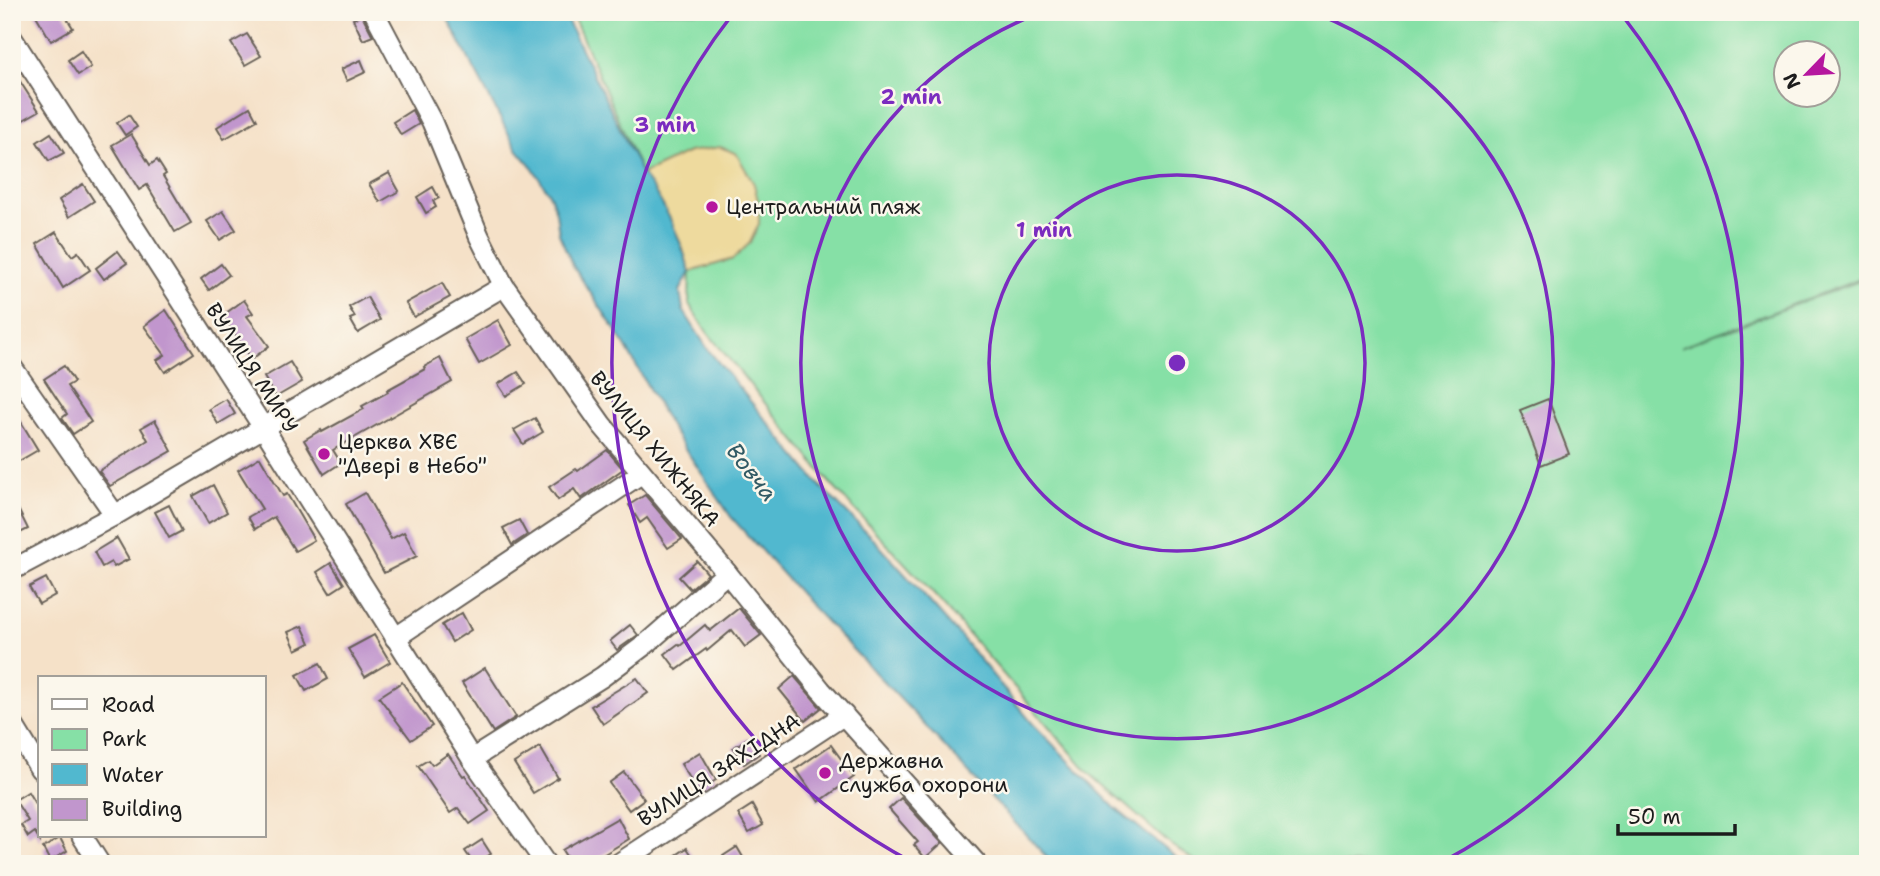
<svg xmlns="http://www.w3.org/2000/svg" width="1880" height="876" viewBox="0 0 1880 876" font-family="'Shantell Sans',sans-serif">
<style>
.green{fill:#86e0a6;stroke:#517e61;stroke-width:2;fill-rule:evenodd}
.sand{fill:#eeda9e;stroke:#857b5d;stroke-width:2}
.water{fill:#51b8cf;stroke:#366a76;stroke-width:2}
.building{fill:#c196cd}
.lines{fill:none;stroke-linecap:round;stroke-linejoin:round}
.minor-casing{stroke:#686158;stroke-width:23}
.minor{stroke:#fff;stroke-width:19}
.ring{fill:none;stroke:#7b2cbf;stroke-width:3.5}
.poi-dot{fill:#b5179e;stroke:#fbf7ec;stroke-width:2.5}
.labels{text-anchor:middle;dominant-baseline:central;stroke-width:5;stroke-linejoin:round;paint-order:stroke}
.poi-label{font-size:21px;fill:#1c1c1c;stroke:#fbf7ec;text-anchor:start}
.street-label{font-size:21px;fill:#1c1c1c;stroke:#fbf7ec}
.water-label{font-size:23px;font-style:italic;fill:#315a64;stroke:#fbf7ec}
.centre{fill:#7b2cbf;stroke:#fbf7ec;stroke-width:3.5}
.ring-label{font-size:21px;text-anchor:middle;font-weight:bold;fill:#7b2cbf;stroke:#fbf7ec;stroke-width:5;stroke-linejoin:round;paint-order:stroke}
</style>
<rect width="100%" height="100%" fill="#fbf7ec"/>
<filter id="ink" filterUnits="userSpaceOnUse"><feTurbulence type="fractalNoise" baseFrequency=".0143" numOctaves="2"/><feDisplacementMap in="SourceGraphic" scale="14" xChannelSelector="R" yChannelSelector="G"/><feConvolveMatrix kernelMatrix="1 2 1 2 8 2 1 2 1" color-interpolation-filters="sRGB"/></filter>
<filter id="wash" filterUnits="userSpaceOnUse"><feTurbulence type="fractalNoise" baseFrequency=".00686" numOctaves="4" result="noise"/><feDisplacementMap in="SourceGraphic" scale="28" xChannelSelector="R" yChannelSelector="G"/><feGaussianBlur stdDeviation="1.57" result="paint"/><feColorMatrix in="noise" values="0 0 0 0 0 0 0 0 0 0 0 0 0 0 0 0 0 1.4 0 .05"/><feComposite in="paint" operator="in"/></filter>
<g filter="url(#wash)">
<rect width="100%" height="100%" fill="#f5e1c8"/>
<path class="green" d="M571,12H1868V276L1680,347L1868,278V864H1200L1171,845L1090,774L939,600L831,484L707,332L689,304L690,272L733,259L689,152L642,174ZM1786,52H1828V94H1786Z"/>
<path class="sand" d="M720,147L736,153L754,184L759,205V224L750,243L733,259L690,272C680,237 665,203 642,174L689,152Z"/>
<path class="water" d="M444,12H563L642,174C665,203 680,237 690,272L680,291L683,310L709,351L822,488L877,543L961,637L1033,724L1115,808L1184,864H1053L908,707L812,607L731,517L671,428L623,342L573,266L559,234L556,212L550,195L533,168L516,148Z"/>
<g id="blocks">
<g class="building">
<polygon points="34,12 63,12 73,28 51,41"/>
<polygon points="362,15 373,36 363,40 353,19"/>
<polygon points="247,34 261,56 245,65 231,43"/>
<polygon points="81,51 91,67 78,75 68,60"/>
<polygon points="361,60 366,72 347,81 341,69"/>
<polygon points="12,69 39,111 18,123 12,113"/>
<polygon points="250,107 257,120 224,139 217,127"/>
<polygon points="412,110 419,124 401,135 393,122"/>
<polygon points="129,115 137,127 125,135 117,123"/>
<polygon points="51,133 64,153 49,161 37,142"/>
<polygon points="131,134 150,165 157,160 166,174 163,176 191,223 175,232 147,185 139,190 112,145"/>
<polygon points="389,173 399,191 380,202 369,184"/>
<polygon points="83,184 94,201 69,217 59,200"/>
<polygon points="433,187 439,198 433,201 436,207 426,213 417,197"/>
<polygon points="223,211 236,230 220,240 207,221"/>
<polygon points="56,232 72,256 78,252 90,270 63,288 37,244"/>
<polygon points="118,251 127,263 104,279 96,268"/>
<polygon points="221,264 229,275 209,290 201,279"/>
<polygon points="442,283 450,297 414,317 406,303"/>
<polygon points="367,297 380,320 358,333 350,319 355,317 349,307"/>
<polygon points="244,300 253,313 247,316 269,346 252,359 222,316"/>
<polygon points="166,310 194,353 165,372 157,360 165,355 144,326"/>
<polygon points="498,320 512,345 479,364 465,339"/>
<polygon points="440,358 452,382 333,450 341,463 324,474 304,440 321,430 322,432 364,409 362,406 388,392 387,390 425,369 424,367"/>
<polygon points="290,362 302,382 276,397 264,377"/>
<polygon points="64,366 74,382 67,386 91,422 73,434 62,418 67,414 44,379"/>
<polygon points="518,372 526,384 506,396 498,384"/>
<polygon points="226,399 235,414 218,424 209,409"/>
<polygon points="1548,399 1569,454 1541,465 1520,410"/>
<polygon points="12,407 38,450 19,461 12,448"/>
<polygon points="535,418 543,432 523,444 514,430"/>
<polygon points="155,420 172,451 110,486 99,471 148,440 141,428"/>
<polygon points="607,450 623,469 581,499 574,489 558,500 549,487 576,469 578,471"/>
<polygon points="260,457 283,496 287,494 314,540 295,551 274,517 255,529 248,517 262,509 238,470"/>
<polygon points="213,485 227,512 208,523 193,496"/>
<polygon points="365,493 391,539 404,532 417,556 384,573 346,504"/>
<polygon points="645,495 682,539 668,548 647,518 640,523 629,505"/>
<polygon points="12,497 28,529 12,537"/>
<polygon points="169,505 182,531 169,538 155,512"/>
<polygon points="519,520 527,535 512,545 503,528"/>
<polygon points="117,538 129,559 114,567 111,562 102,567 94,552"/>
<polygon points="697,561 708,574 690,589 679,577"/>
<polygon points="331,563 344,584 330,593 317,572"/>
<polygon points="46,578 55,595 39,604 29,587"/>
<polygon points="739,608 761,635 745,647 732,630 707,651 706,649 677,670 665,654 678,644 680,646 705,625 710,631"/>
<polygon points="462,613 471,630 452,642 442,625"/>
<polygon points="630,625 638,635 617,650 610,641"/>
<polygon points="302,626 310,643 296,650 288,632"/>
<polygon points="374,635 390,662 365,677 348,649"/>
<polygon points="320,663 328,679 306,691 297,675"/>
<polygon points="485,668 516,717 493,732 462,683"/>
<polygon points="794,676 821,708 805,721 779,689"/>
<polygon points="637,678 648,693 603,724 591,706"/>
<polygon points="402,682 432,726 411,740 379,697"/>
<polygon points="748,738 759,754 744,764 733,748"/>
<polygon points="831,745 854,777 819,802 796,769"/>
<polygon points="540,747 558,778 533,793 514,763"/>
<polygon points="700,752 716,780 698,791 681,764"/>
<polygon points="448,754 463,776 465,775 489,811 470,824 458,808 450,813 418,766 428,760 432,765"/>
<polygon points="624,772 644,799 629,810 609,783"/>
<polygon points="28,792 40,812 40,841 35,832 28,837 21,825 28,821 15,800"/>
<polygon points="901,798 942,843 925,858 914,845 918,842 889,809"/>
<polygon points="752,805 763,825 749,833 738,814"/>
<polygon points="618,818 629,839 588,864 571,864 562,850"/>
<polygon points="60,838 67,851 50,861 43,848"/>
<polygon points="482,840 491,854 474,864 465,851"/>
<polygon points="737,847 747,864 729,864 723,856"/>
<polygon points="687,848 698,864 663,864"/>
</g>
</g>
</g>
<g filter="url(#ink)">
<use href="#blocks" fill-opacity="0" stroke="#686158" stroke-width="2"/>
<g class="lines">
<g class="minor-casing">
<g id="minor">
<polyline points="374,12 432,122 479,236 504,286 602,425 727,573 821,690 977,864"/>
<polyline points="12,38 263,427 472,759 546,864"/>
<polyline points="12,367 115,515"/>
<polyline points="12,570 115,515 504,286"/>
<polyline points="395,638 642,473"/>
<polyline points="12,723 40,769"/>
<polyline points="472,759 602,677 646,644 727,573"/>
<polyline points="82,836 100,864"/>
<polyline points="618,864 844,715"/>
</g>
</g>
<use href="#minor" class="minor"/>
</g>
</g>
<g class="ring">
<circle cx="1177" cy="363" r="188"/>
<path d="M1315 13A376 376 0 1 1 1039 13"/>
<path d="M912 862A565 565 0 0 1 732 15M1622 15A565 565 0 0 1 1442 862"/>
</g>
<g class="poi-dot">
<circle cx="712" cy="207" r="7"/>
<circle cx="324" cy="454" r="7"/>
<circle cx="825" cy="773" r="7"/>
</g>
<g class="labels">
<g class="poi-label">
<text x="726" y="207">Центральний пляж</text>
<text x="338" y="442">Церква ХВЄ<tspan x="338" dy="24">"Двері в Небо"</tspan></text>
<text x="839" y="761">Державна<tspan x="839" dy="24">служба охорони</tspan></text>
</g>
<g class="street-label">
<text transform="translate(252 368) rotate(57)">ВУЛИЦЯ МИРУ</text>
<text transform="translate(655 449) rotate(51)">ВУЛИЦЯ ХИЖНЯКА</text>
<text transform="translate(719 770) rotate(-33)">ВУЛИЦЯ ЗАХІДНА</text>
</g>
<g class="water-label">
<text transform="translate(752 472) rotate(52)">Вовча</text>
</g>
</g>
<circle cx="1177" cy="363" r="10" class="centre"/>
<g class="ring-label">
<text x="911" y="104">2 min</text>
<text x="665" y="132">3 min</text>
<text x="1044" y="237">1 min</text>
</g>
<rect width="1880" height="876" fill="none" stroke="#fbf7ec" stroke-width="42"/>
<rect x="38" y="676" width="228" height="161" fill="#fbf7ec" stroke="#a29f99" stroke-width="2"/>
<rect x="52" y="699" width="35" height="10" fill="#ffffff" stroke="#a29f99" stroke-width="2"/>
<text x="102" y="712" font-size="21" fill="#1c1c1c">Road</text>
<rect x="52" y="729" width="35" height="21" fill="#86e0a6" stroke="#a29f99" stroke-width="2"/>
<text x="102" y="746" font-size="21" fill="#1c1c1c">Park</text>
<rect x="52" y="764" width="35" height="21" fill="#51b8cf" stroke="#a29f99" stroke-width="2"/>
<text x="102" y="782" font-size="21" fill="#1c1c1c">Water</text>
<rect x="52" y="799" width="35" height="21" fill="#c196cd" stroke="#a29f99" stroke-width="2"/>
<text x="102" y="816" font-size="21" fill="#1c1c1c">Building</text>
<g transform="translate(1807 74) rotate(245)"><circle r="33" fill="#fbf7ec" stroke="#a29f99" stroke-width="2"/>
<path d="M0-5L12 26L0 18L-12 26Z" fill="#b5179e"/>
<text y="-10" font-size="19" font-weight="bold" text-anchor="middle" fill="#1c1c1c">N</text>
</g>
<path d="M1618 824v10h117v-10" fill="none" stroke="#1c1c1c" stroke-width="3.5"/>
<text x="1628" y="824" font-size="21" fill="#1c1c1c" stroke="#fbf7ec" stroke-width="5" paint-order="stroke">50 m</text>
</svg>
